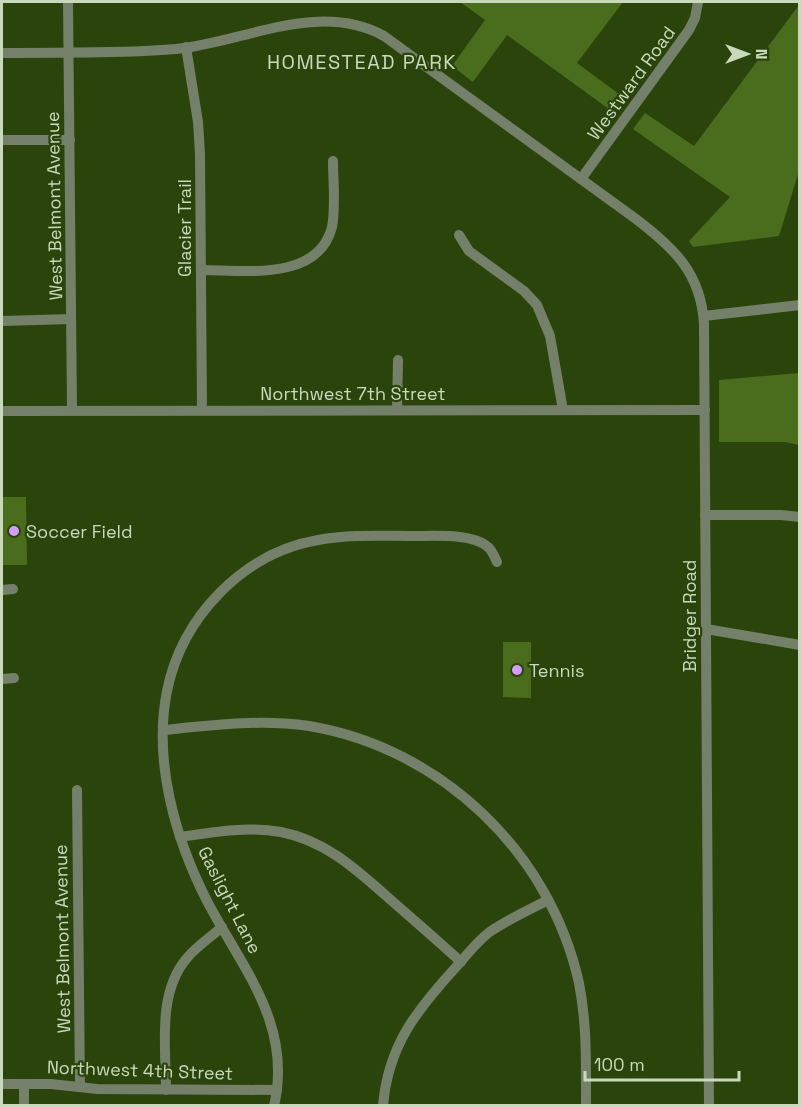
<svg xmlns="http://www.w3.org/2000/svg" width="801" height="1107" viewBox="0 0 801 1107" font-family="'Space Grotesk',sans-serif">
<style>
.green{fill:#496d1d}
.lines{fill:none;stroke-linecap:round;stroke-linejoin:round}
.minor{stroke:#748069;stroke-width:10}
.poi-dot{fill:#d49cfb;stroke:#2b440c;stroke-width:2}
.labels{text-anchor:middle;dominant-baseline:central;stroke-width:4.5;stroke-linejoin:round;paint-order:stroke}
.street-label{font-size:18px;fill:#c9d9bc;stroke:#2b440c}
.poi-label{font-size:18px;fill:#c9d9bc;stroke:#2b440c;text-anchor:start}
.neighbourhood-label{font-size:20px;letter-spacing:1.5px;fill:#c9d9bc;stroke:#2b440c}
</style>
<rect width="100%" height="100%" fill="#2b440c"/>
<g class="green">
<polygon points="460,2 623,2 577,63 623,97 613,112 507,35 473,82 452,66 485,20"/>
<polygon points="799,5 799,171 779,236 693,247 689,241 730,197 633,129 645,113 694,146"/>
<polygon points="799,373 799,445 785,442 719,442 719,380"/>
<polygon points="2,497 26,497 27,565 2,565"/>
<polygon points="503,642 531,642 531,698 503,697"/>
</g>
<g class="lines">
<g class="minor">
<polyline points="68,2 72,410"/>
<polyline points="186,47 198,122 200,154 202,410"/>
<path d="M2,53C59,52 118,54 176,49C245,42 318,0 384,36L636,219C674,248 701,273 704,324L709,1106"/>
<polyline points="2,140 70,140"/>
<polyline points="581,179 689,30 695,18 698,2"/>
<polyline points="459,235 469,251 524,291 537,305 550,336 563,410"/>
<path d="M201,270C244,270 318,282 332,227C336,206 333,182 333,161"/>
<polyline points="704,316 800,305"/>
<polyline points="2,321 71,319"/>
<polyline points="397,410 398,360"/>
<polyline points="2,411 705,410"/>
<polyline points="705,515 781,515 800,517"/>
<polyline points="2,590 13,589"/>
<polyline points="706,629 800,645"/>
<polyline points="2,679 14,678"/>
<path d="M164,730C212,725 260,719 309,726C441,748 550,852 579,983C587,1024 586,1064 586,1106"/>
<polyline points="77,790 80,1087"/>
<path d="M180,837C213,832 248,826 281,832C327,841 358,871 392,901C415,921 438,941 461,962"/>
<polyline points="2,1084 51,1084 97,1089 277,1090"/>
<polyline points="24,1084 24,1106"/>
<path d="M166,1090C166,1046 157,993 187,958C197,946 211,937 222,927"/>
<path d="M274,1106C293,1024 242,968 207,901C175,838 153,761 167,691C182,617 243,553 318,540C350,534 382,536 413,536C434,536 472,533 488,547C492,550 495,558 497,562"/>
<path d="M383,1106C388,1045 417,1010 456,967C467,955 478,940 491,931C509,919 529,910 548,900"/>
</g>
</g>
<g class="poi-dot">
<circle cx="14" cy="531" r="6"/>
<circle cx="517" cy="670" r="6"/>
</g>
<g class="labels">
<g class="street-label">
<text transform="translate(631 83) rotate(-54)">Westward Road</text>
<text transform="translate(54 206) rotate(-91)">West Belmont Avenue</text>
<text transform="translate(184 228) rotate(-90)">Glacier Trail</text>
<text x="353" y="393">Northwest 7th Street</text>
<text transform="translate(689 616) rotate(-90)">Bridger Road</text>
<text transform="translate(230 900) rotate(63)">Gaslight Lane</text>
<text transform="translate(62 939) rotate(-91)">West Belmont Avenue</text>
<text transform="translate(140 1070) rotate(2)">Northwest 4th Street</text>
</g>
<g class="poi-label">
<text x="26" y="531">Soccer Field</text>
<text x="529" y="670">Tennis</text>
</g>
<g class="neighbourhood-label">
<text x="362" y="62">HOMESTEAD PARK</text>
</g>
</g>
<rect width="801" height="1107" fill="none" stroke="#c9d9bc" stroke-width="6"/>
<g transform="translate(747 54) rotate(90)" stroke="#2b440c" stroke-width="4.5" paint-order="stroke">
<path d="M0-4.5L10 22L0 15L-10 22Z" fill="#c9d9bc"/>
<text y="-9" font-size="16" font-weight="bold" text-anchor="middle" fill="#c9d9bc">N</text>
</g>
<path d="M585 1071v9h154v-9" fill="none" stroke="#c9d9bc" stroke-width="3"/>
<text x="594" y="1071" font-size="18" fill="#c9d9bc" stroke="#2b440c" stroke-width="4.5" paint-order="stroke">100 m</text>
</svg>
